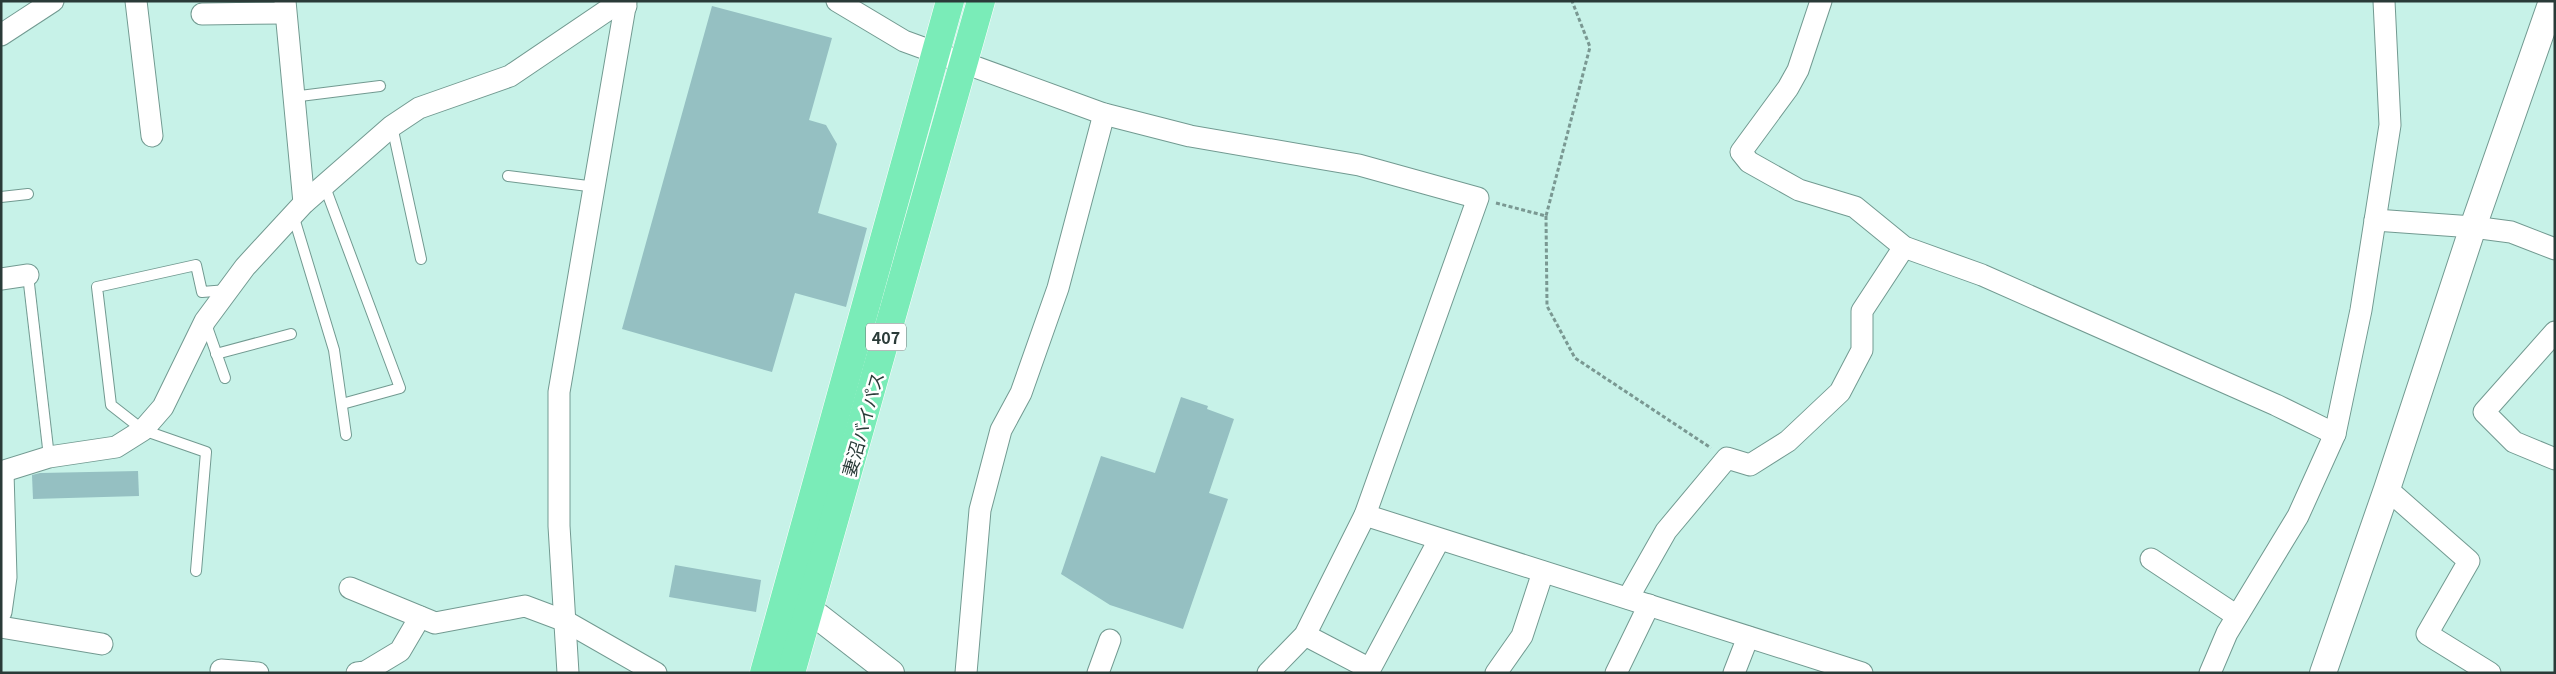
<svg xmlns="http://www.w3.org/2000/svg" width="2556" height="674" viewBox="0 0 2556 674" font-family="Georgia,'Noto Sans JP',serif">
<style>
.building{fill:#95c0c2}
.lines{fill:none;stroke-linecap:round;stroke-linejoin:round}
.service-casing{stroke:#729a91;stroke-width:12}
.minor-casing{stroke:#729a91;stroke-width:23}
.tertiary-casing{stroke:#729a91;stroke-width:28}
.trunk-casing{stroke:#fff;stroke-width:29}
.path{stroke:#7a9892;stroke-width:3;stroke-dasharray:4 2.5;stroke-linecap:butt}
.service{stroke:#fff;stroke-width:10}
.minor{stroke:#fff;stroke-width:21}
.tertiary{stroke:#fff;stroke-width:26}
.trunk{stroke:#7aecb8;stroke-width:28}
.labels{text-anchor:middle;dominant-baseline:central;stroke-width:5;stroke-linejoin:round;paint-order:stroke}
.shield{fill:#fff;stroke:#6a7674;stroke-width:1}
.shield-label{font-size:16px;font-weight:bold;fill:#2a3b38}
.street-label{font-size:18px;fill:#2a3b38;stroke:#fff}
</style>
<rect width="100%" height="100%" fill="#c7f2e8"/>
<g class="building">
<polygon points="712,6 832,38 809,120 826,125 837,144 818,213 867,228 846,307 795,293 772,372 622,329"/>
<polygon points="1181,397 1208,406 1207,409 1234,419 1209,493 1228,499 1183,629 1110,605 1061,574 1101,456 1155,473"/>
<polygon points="138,471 139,496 33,499 32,475 40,473"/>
<polygon points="675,565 761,580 756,612 669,597"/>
</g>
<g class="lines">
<g class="service-casing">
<g id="service">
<polyline points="292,97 380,86"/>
<polyline points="392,126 421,259"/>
<polyline points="508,176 596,187"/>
<polyline points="325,187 400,388 342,404"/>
<polyline points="1,197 28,194"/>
<polyline points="294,218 334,350 346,435"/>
<polyline points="28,275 49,457"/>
<polyline points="206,324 225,378"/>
<polyline points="216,354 291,334"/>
<polyline points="196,571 206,452 143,430 111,405 97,287 196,265 202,292 227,290"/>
</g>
</g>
<g class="minor-casing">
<g id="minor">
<polyline points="136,1 152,136"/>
<polyline points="285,1 304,203"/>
<polyline points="837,1 904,41 1104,114 1190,136 1359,165 1478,198 1365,515 1305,635 1268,673"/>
<polyline points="1821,1 1798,70 1788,88 1741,152 1749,162 1799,190 1855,207 1904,247 1982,275 2276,405 2335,434"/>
<polyline points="202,14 285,13"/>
<polyline points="1,35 53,1"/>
<polyline points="2375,220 2473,227 2511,232 2555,249"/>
<polyline points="1,279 28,275"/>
<polyline points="2555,332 2484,412 2514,442 2555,459"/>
<polyline points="1,472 49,457 116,447 143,430 163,407 205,321 245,267 304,203 392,126 419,108 510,76 615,5 626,6"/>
<polyline points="2387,489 2469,561 2427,634 2490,673"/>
<polyline points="1365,515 1862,673"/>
<polyline points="2151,559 2237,616"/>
<polyline points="350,588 435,623 525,606 565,621 656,673"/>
<polyline points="1628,598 1666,531 1727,458 1750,465 1788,441 1840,392 1862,350 1862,311 1904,247"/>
<polyline points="1,612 6,577 3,472"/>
<polyline points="1,627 102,644"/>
<polyline points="1305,635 1370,669 1439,540"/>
<polyline points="221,670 258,673"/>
<polyline points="357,673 365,672 400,651 420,617"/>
<polyline points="568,673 559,526 559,392 626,1"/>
<polyline points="966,673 980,510 1001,430 1021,393 1058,288 1104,114"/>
<polyline points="1098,673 1110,640"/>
<polyline points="1496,673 1522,636 1543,572"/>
<polyline points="1616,673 1649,605"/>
<polyline points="1734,673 1748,637"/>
<polyline points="2210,673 2227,633 2298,516 2335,434 2361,310 2390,125 2384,1"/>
</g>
</g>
<g class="tertiary-casing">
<g id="tertiary">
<polyline points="793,597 891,673"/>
<polyline points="2323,673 2387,489 2473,227 2552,1"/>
</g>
</g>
<g class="trunk-casing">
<g id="trunk">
<polyline points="764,673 950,1"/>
<polyline points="791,673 981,1"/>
</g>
</g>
<g class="path">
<polyline points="1496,203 1546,216 1590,47 1572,1"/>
<polyline points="1546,216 1547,306 1575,358 1711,448"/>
</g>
<use href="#service" class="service"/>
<use href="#minor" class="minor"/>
<use href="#tertiary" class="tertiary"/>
<use href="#trunk" class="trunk"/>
</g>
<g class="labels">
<rect class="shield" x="866" y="323.5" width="40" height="27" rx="4"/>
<g class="shield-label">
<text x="886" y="337">407</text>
</g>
<g class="street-label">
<text transform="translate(862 424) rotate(-74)">妻沼バイパス</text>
</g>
</g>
<rect width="2556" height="674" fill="none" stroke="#2a3b38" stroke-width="5"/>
</svg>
